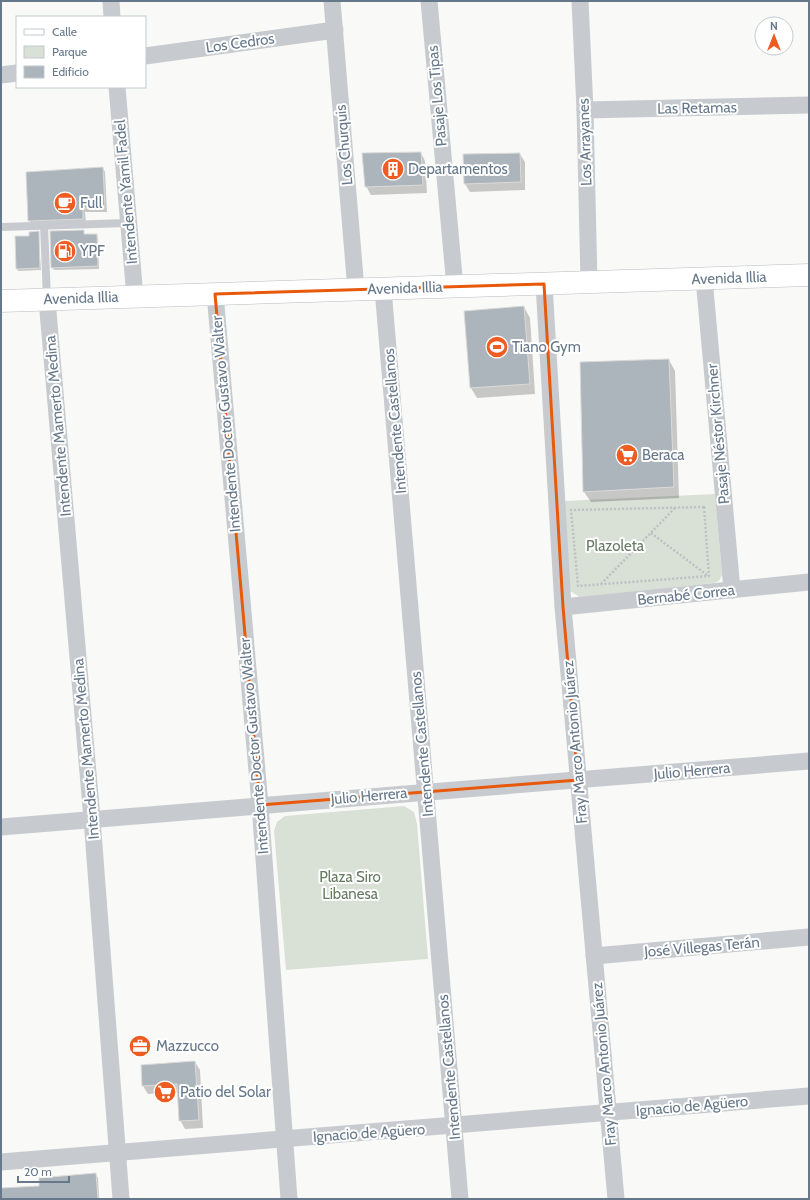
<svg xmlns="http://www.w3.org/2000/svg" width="810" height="1200" viewBox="0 0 810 1200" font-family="Cabin,sans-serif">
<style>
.green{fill:#d9e0d6}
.shadow{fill:#0003}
.building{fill:#acb4bc;stroke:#dbdbd9}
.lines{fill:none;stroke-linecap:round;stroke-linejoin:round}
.primary-casing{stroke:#b7bcc1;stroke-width:23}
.path{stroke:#bec1c4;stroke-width:2.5;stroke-dasharray:2 2;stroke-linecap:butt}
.lane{stroke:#c7cbcf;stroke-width:8}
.street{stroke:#c7cbcf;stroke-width:17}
.primary{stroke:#fff;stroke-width:22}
.marked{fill:none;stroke:#e8590c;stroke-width:3;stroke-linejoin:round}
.labels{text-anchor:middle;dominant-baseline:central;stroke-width:4;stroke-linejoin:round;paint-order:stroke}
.street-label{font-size:15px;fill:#66788a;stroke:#fff}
.poi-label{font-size:15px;fill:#66788a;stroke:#fff;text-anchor:start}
.park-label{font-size:15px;fill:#667b62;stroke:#fff}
</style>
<rect width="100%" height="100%" fill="#f9faf7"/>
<g class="green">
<polygon points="715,494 722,575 719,581 714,583 580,597 570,591 564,501"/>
<polygon points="404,806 414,812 417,824 428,959 286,970 274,831 277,822 285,816"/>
</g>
<g class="shadow">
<polygon points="421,153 425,161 427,193 371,195 366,186"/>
<polygon points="520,154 525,162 525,190 470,192 465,184"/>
<polygon points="103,168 105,172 107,212 85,212 86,223 32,225 29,220"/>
<polygon points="83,231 85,235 97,235 98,238 99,269 54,270 52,267"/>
<polygon points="38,232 41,270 18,271 17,268 30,237"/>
<polygon points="524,307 530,318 535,394 477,398 471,388"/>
<polygon points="669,360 675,371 679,498 591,502 584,492"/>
<polygon points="195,1062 200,1070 203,1128 185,1129 180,1120 178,1092 148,1094 143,1086"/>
<polygon points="95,1174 98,1178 99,1199 1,1199 1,1189 40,1186"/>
</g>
<g class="building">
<polygon points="421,152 423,185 365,187 362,153"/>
<polygon points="520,153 521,182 464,184 463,154"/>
<polygon points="103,167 105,208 83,208 83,219 28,221 26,172"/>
<polygon points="84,230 84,234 97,234 98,266 51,268 50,231"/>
<polygon points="39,231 40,268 16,269 15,236 29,236 29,232"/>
<polygon points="524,306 530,384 470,388 464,311"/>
<polygon points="669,359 674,487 583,492 580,362"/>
<polygon points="195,1061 199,1120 179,1121 177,1084 142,1086 141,1065"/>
<polygon points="96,1173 98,1199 1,1199 1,1188 39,1186 39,1178"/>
</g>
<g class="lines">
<g class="primary-casing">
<polyline id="primary" points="1,301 809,275"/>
</g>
<g class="path">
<polygon points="704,507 709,576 578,586 571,510"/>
<polyline points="651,533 707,575"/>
<polyline points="601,584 676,507"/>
</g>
<g class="lane">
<polyline points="44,225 47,299"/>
<polyline points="1,227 128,223"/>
</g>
<g class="street">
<polyline points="111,1 112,17"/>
<polyline points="332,1 356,290"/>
<polyline points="429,1 455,287"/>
<polyline points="580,1 585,110 589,282"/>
<polyline points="145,56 335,30"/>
<polyline points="1,75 17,73"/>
<polyline points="117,87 135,297"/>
<polyline points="585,110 809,105"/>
<polyline points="704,278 732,590"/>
<polyline points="544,284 563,607 616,1199"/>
<polyline points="383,289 460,1199"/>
<polyline points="215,294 260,805 289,1199"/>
<polyline points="47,300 92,819 121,1199"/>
<polyline points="563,607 809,582"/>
<polyline points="1,827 809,761"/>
<polyline points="594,956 809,937"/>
<polyline points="1,1162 809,1096"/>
</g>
<use href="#primary" class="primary"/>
</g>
<path class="marked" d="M544,284L563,607L578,780L260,805L215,294Z"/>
<defs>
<g id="building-disc" transform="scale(1.15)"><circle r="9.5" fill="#ef5c21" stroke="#fff"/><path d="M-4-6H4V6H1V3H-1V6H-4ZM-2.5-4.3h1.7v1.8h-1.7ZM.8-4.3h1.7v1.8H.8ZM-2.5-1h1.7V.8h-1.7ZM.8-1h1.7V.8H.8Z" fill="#fff"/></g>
<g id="cafe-disc" transform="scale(1.15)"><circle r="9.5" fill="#ef5c21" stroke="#fff"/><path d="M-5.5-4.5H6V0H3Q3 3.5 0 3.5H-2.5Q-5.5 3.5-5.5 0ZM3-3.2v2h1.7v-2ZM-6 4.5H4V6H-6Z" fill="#fff"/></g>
<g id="fuel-disc" transform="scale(1.15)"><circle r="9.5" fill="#ef5c21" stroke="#fff"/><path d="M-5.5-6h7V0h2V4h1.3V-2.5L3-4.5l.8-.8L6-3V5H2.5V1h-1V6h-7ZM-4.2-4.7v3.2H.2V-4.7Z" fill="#fff"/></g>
<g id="stadium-disc" transform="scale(1.15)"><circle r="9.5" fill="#ef5c21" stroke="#fff"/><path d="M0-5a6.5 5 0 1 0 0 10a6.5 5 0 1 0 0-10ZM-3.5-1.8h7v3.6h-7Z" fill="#fff"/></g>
<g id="supermarket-disc" transform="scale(1.15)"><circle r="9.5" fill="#ef5c21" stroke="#fff"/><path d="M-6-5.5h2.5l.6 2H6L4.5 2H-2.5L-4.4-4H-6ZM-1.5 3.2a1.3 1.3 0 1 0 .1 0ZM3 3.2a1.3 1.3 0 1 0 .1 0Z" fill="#fff"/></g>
<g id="office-disc" transform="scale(1.15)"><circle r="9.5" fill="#ef5c21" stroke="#fff"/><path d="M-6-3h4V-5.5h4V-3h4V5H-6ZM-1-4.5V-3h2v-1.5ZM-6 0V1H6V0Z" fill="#fff"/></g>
</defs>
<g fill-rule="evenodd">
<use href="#building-disc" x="393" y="169"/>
<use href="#cafe-disc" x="65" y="203"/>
<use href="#fuel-disc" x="65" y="251"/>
<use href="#stadium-disc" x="497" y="347"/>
<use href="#supermarket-disc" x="627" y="455"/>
<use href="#office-disc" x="140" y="1046"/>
<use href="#supermarket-disc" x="165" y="1092"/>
</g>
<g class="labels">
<g class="street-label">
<text transform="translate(240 43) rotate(-8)">Los Cedros</text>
<text transform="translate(437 96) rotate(-95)">Pasaje Los Tipas</text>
<text transform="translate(697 108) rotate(-1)">Las Retamas</text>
<text transform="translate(585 142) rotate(-92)">Los Arrayanes</text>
<text transform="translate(344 145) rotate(-95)">Los Churquis</text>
<text transform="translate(126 192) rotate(-95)">Intendente Yamil Fadel</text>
<text transform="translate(729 278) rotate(-2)">Avenida Illia</text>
<text transform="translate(405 288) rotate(-2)">Avenida Illia</text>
<text transform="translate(81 298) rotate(-2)">Avenida Illia</text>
<text transform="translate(395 421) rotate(-95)">Intendente Castellanos</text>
<text transform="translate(226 424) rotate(-95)">Intendente Doctor Gustavo Walter</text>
<text transform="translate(58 426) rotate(-95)">Intendente Mamerto Medina</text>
<text transform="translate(718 434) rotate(-95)">Pasaje Néstor Kirchner</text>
<text transform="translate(686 595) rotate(-6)">Bernabé Correa</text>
<text transform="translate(575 742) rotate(-95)">Fray Marco Antonio Juárez</text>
<text transform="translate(422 744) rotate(-95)">Intendente Castellanos</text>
<text transform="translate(254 746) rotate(-95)">Intendente Doctor Gustavo Walter</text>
<text transform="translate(86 749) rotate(-95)">Intendente Mamerto Medina</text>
<text transform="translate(692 771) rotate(-5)">Julio Herrera</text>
<text transform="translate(369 796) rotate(-5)">Julio Herrera</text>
<text transform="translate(702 947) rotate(-5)">José Villegas Terán</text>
<text transform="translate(604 1064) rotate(-95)">Fray Marco Antonio Juárez</text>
<text transform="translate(449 1067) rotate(-95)">Intendente Castellanos</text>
<text transform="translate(692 1106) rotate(-5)">Ignacio de Agüero</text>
<text transform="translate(369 1133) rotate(-4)">Ignacio de Agüero</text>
</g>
<g class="poi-label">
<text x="408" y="169">Departamentos</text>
<text x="80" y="203">Full</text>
<text x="80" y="251">YPF</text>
<text x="512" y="347">Tiano Gym</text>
<text x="642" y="455">Beraca</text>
<text x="156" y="1046">Mazzucco</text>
<text x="180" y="1092">Patio del Solar</text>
</g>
<g class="park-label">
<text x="615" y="546">Plazoleta</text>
<text x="350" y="877">Plaza Siro<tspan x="350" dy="17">Libanesa</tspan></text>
</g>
</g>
<rect width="810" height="1200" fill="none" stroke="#66788a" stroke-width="4"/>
<rect x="16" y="16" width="130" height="72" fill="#ffffff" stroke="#c2c9d0"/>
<rect x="24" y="29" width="20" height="6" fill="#ffffff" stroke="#c2c9d0"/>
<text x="52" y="36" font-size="12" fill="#66788a">Calle</text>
<rect x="24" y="46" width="20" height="12" fill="#d9e0d6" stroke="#c2c9d0"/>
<text x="52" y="56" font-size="12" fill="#66788a">Parque</text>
<rect x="24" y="66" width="20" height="12" fill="#acb4bc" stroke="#c2c9d0"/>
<text x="52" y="76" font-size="12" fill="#66788a">Edificio</text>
<g transform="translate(774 36)"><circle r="19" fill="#ffffff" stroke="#c2c9d0"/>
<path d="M0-3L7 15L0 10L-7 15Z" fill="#ef5c21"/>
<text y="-6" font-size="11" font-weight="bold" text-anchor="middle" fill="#66788a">N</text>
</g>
<path d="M18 1176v6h51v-6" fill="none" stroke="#66788a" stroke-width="2"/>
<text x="24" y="1176" font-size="12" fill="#66788a" stroke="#ffffff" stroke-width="3" paint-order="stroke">20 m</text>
</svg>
